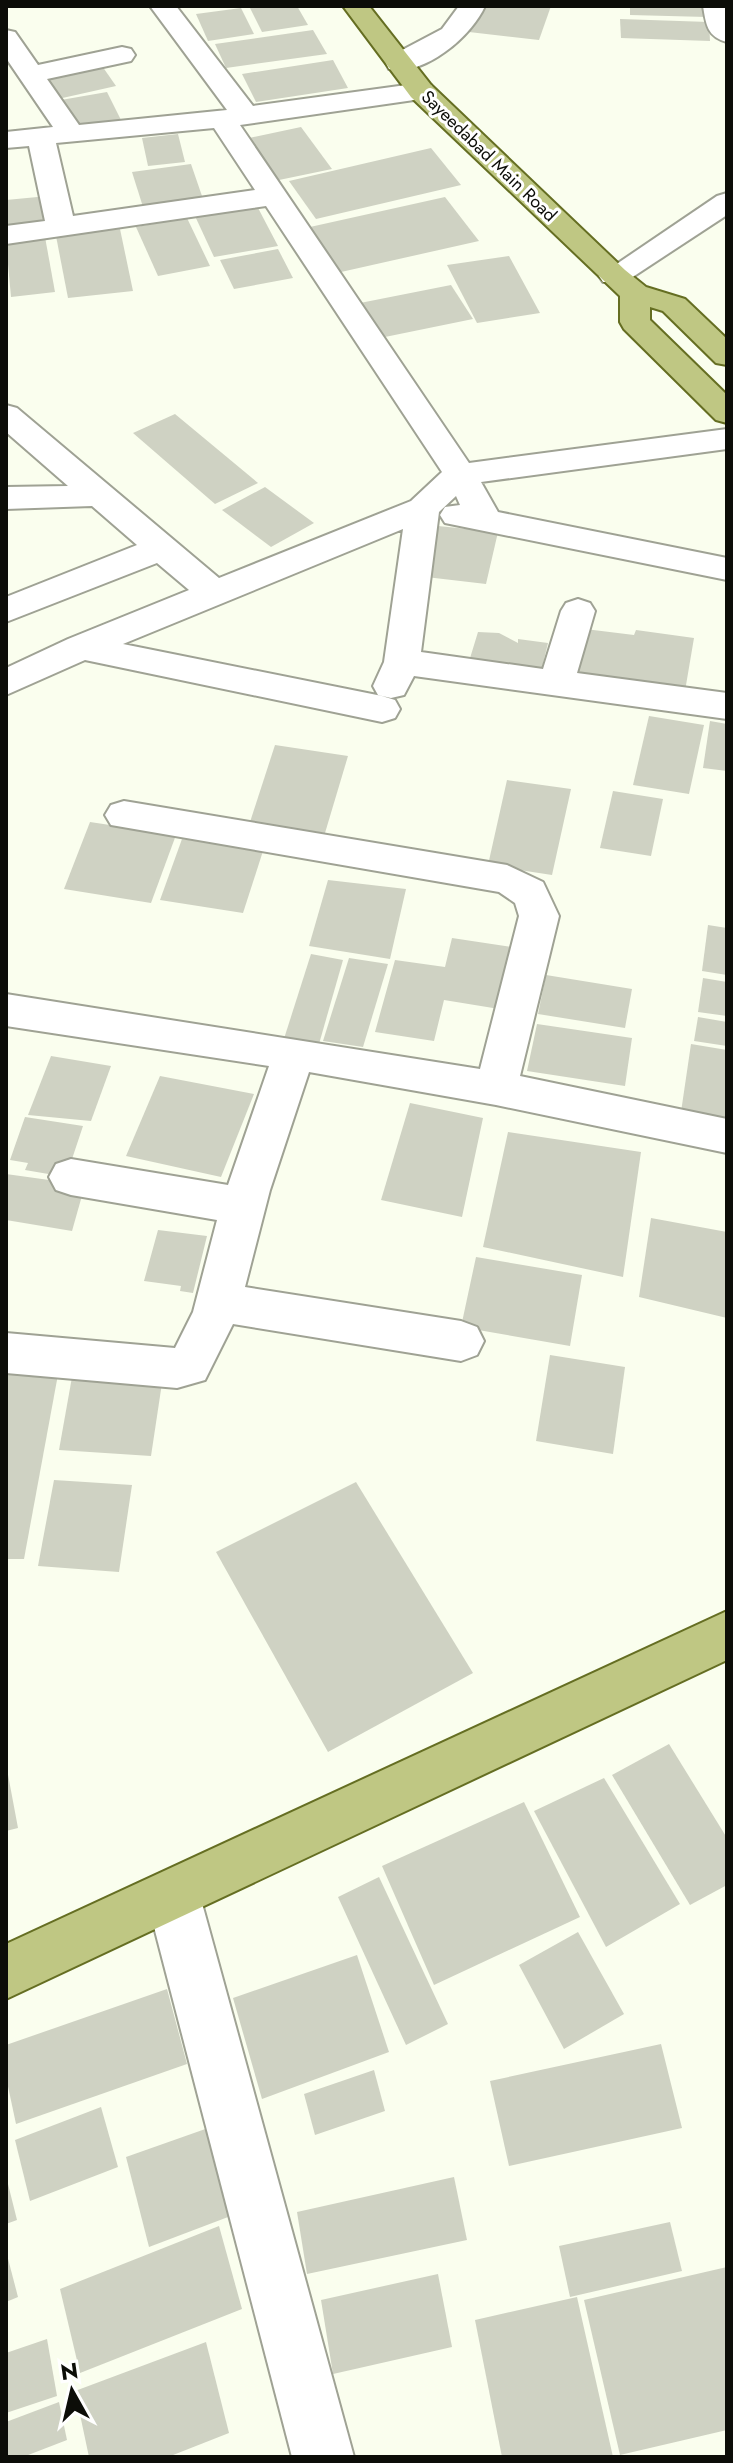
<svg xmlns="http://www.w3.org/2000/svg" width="733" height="2463" viewBox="0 0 733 2463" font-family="Jost,sans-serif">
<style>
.building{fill:#cfd2c3}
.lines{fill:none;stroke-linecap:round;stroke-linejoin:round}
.minor-casing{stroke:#9fa294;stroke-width:4}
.major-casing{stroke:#656e22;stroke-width:4}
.minor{fill:#fff;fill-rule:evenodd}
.major{fill:#bfc783;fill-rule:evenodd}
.labels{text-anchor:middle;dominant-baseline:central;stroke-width:6;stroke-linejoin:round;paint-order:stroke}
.far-street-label{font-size:18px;fill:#0c0d08;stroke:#fff}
</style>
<rect width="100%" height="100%" fill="#fafeee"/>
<g class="building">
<polygon points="249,6 297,6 308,25 262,32"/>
<polygon points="480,6 551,6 539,40 469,32"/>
<polygon points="630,6 706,6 707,17 630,15"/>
<polygon points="241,8 254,34 208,41 196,14"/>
<polygon points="620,19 709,22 710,41 621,38"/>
<polygon points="313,30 327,54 226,68 215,44"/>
<polygon points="333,60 348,88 256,102 242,74"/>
<polygon points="100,63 116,86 58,99 42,75"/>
<polygon points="107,92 122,122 74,130 61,100"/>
<polygon points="301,127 332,169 279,180 249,138"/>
<polygon points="178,134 185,162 148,166 142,138"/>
<polygon points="431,148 461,185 316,219 289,181"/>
<polygon points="191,164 203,199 143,207 132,172"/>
<polygon points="48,196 52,223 6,228 6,200"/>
<polygon points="445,197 479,241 341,272 310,227"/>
<polygon points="257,206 278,246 214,257 195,216"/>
<polygon points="187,218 210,266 158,276 136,227"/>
<polygon points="120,229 133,291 68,298 56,236"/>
<polygon points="45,237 55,292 11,297 6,242"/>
<polygon points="278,249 293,278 234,289 220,260"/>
<polygon points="509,256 540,313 477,323 447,265"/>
<polygon points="451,285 473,319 380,338 360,303"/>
<polygon points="175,414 258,483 215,504 133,433"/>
<polygon points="265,487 314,523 271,547 222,510"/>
<polygon points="438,526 498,532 486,584 426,577"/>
<polygon points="577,628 634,635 636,630 694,638 685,691 563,679"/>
<polygon points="478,632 499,633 518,643 518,639 548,643 539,680 467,668"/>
<polygon points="649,716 704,725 689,794 633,785"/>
<polygon points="710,721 727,724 727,771 703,768"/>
<polygon points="275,745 348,756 325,833 250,822"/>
<polygon points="507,780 571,789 552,875 488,865"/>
<polygon points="613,791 663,799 651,856 600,848"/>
<polygon points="90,822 176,835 151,903 64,889"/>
<polygon points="182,839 263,851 243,913 160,900"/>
<polygon points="328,880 406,889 390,959 309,946"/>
<polygon points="708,925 727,928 727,975 702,971"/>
<polygon points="452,938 524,949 511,1011 444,1000 434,1041 375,1032 395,960 445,967"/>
<polygon points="311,954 343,960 317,1051 282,1045"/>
<polygon points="349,958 388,964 363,1047 323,1041"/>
<polygon points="546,975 632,989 625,1028 538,1014"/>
<polygon points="703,978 727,982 727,1016 698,1012"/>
<polygon points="698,1017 727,1022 727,1046 694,1041"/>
<polygon points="537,1024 632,1038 625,1086 527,1071"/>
<polygon points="691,1044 727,1050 727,1119 681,1112"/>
<polygon points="51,1056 111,1066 91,1121 28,1115"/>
<polygon points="160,1076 254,1094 221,1177 126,1156"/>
<polygon points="410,1103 483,1118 462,1217 381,1200"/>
<polygon points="25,1117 83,1126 66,1177 25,1170 28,1163 10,1160"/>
<polygon points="508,1132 641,1152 623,1277 483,1247"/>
<polygon points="6,1174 85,1185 72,1231 6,1220"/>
<polygon points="651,1218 727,1232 727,1318 639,1297"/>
<polygon points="158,1230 207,1236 193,1293 180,1291 181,1286 144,1281"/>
<polygon points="476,1257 582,1275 570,1346 461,1327"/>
<polygon points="550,1355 625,1367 613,1454 536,1441"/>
<polygon points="6,1367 59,1369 24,1559 6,1559"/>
<polygon points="72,1377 162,1383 151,1456 59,1450"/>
<polygon points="54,1480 132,1485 119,1572 38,1566"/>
<polygon points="356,1482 473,1673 328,1752 216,1552"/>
<polygon points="669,1744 727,1838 727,1885 690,1905 612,1775"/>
<polygon points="6,1764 18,1828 6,1831"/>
<polygon points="604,1778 680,1904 606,1947 534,1811"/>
<polygon points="524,1802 580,1917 434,1985 382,1866"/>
<polygon points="379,1877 448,2024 406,2045 338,1897"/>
<polygon points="578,1932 624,2014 564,2049 519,1965"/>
<polygon points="357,1955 389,2052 262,2099 233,1998"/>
<polygon points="167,1989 187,2064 16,2124 6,2077 6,2045"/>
<polygon points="661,2044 682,2128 509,2166 490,2081"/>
<polygon points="374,2070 385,2111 315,2135 304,2094"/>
<polygon points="101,2107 118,2167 30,2201 15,2140"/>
<polygon points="211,2127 236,2214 149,2247 126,2157"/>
<polygon points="6,2176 17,2220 6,2224"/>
<polygon points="454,2177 467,2240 307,2274 297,2212"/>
<polygon points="670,2222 682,2271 570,2297 559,2246"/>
<polygon points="219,2226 242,2309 80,2373 60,2289"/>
<polygon points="6,2251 18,2297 6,2302"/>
<polygon points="727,2267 727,2430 620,2455 584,2300"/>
<polygon points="438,2274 452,2347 333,2374 321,2300"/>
<polygon points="577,2297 613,2457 502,2457 475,2320"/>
<polygon points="47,2339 57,2396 6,2413 6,2353"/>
<polygon points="206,2342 229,2433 168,2457 89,2457 75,2391"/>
<polygon points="59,2402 67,2440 23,2457 6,2457 6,2422"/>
</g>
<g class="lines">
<g class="minor-casing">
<g id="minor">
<path d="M150,6H176L253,106L421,83L431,85L435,91L431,97L421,99L240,125L469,463L727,429V449L481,482L498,512L727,558V580L445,523L440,515L445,507L460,505L456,496L439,512L421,652L543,669L561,611L566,603L578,599L590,603L595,611L577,673L727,693V719L414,676L404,695L391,698L378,695L373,686L384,662L403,529L123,644L382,696L395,700L400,709L395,718L382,722L85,660L6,695V668L68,639L189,590L157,563L6,622V597L137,545L92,506L6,509V487L68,486L6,432V405L17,408L219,578L411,501L442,472L266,206L6,244V226L45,221L29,146L6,148V132L53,127L6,58V30L15,32L38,65L122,47L131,49L135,55L131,61L47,79L79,125L227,110ZM214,128L255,190L73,216L56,143Z"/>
<path d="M459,6H485C472,36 424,77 389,69L386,63L389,57L442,29Z"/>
<path d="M703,6H727V42C707,37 706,24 703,6Z"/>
<polygon points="727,193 727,215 625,282 603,282 599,276 717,196"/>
<polygon points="124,801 507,865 543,882 559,916 520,1076 727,1119 727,1153 496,1105 309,1072 270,1190 245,1287 461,1321 477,1327 484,1341 477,1355 461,1361 233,1324 205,1380 177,1388 6,1373 6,1333 175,1348 193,1312 217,1220 71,1195 56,1190 49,1177 56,1164 71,1159 228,1185 269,1066 6,1026 6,994 480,1069 519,916 515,903 499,892 111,825 105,815 111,805"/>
<polygon points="173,1869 192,1877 200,1896 354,2457 292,2457 146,1896 154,1877"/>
</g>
</g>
<g class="major-casing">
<g id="major">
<polygon points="343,6 369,6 431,85 625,270 646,287 685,299 727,339 727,365 716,363 663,311 650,307 650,320 727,395 727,423 716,420 624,329 620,322 620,296 411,97"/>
<polygon points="727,1611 727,1660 6,1999 6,1944"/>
</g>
</g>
<use href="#minor" class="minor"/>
<use href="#major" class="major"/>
</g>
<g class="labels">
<g class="far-street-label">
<text transform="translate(489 156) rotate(44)">Sayeedabad Main Road</text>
</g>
</g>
<rect width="733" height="2463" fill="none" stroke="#0c0d08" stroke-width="16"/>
<g transform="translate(72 2391) rotate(352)" stroke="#ffffff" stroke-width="6" paint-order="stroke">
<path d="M0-6L14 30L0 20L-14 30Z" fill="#0c0d08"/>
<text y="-12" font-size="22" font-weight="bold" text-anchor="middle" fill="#0c0d08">N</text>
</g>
</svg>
